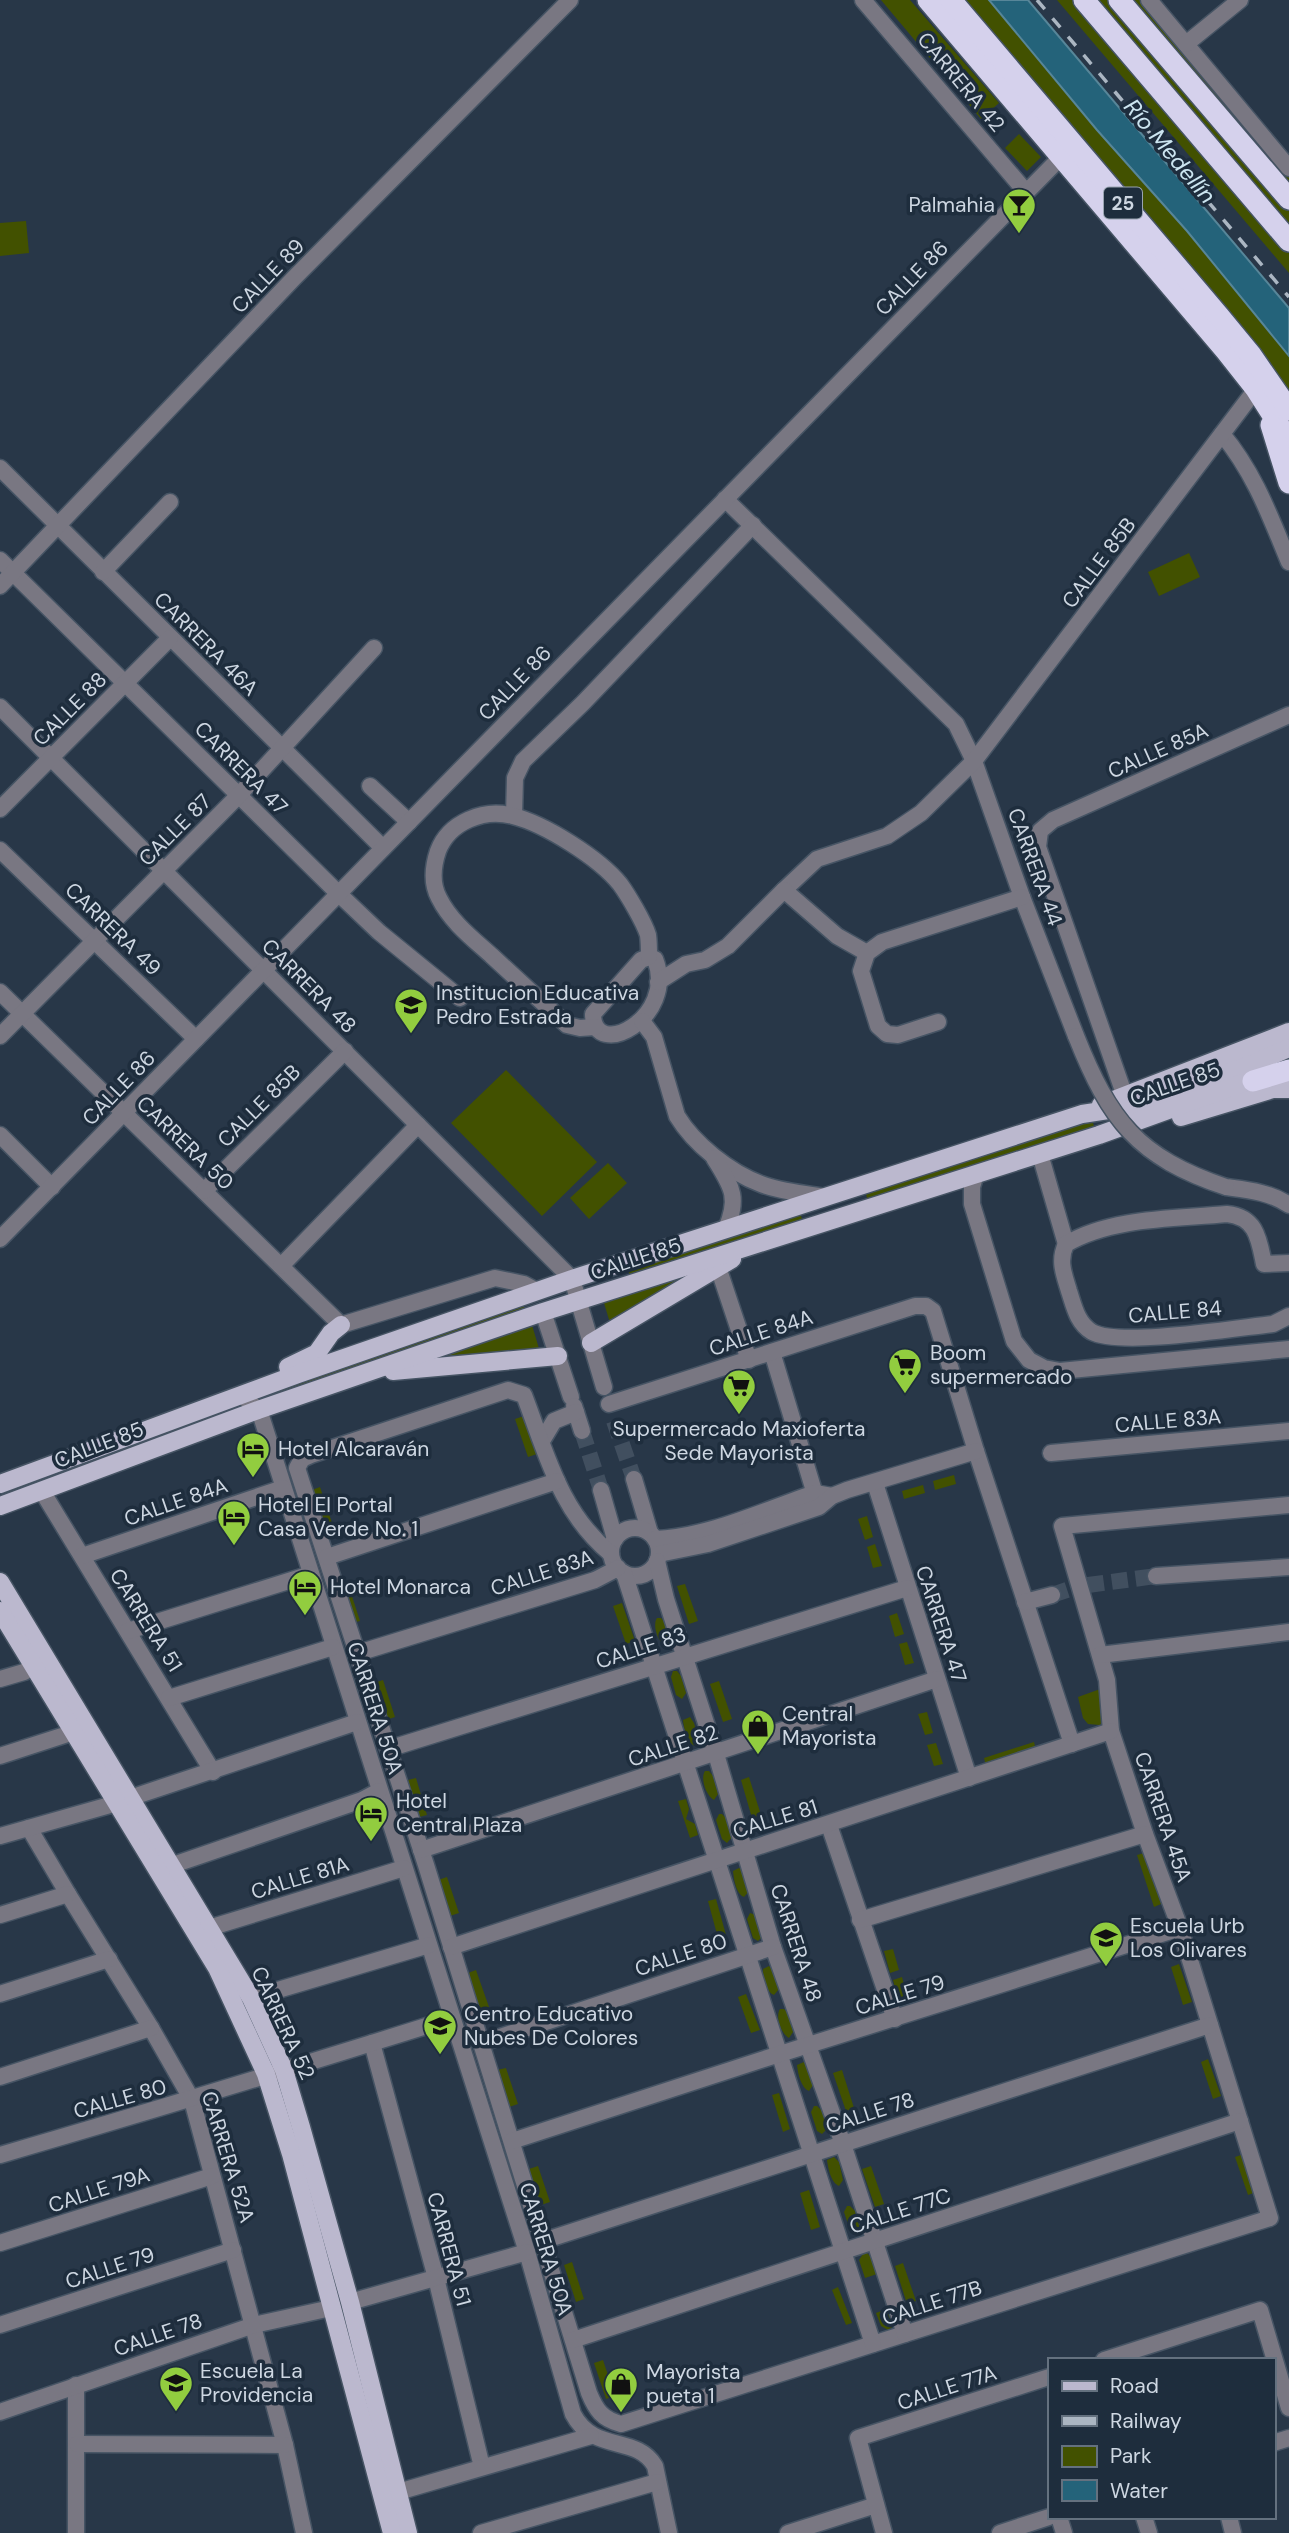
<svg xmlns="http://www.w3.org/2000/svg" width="1289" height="2533" viewBox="0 0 1289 2533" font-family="'DM Sans',sans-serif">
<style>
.green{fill:#425100}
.water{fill:#24637a;stroke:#578699;stroke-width:2}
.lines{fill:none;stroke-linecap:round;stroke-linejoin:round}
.minor-tunnel{stroke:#414f5f;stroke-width:16;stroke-dasharray:16 8;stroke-linecap:butt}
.minor-casing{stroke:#465464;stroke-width:19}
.major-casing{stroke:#465464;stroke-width:21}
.highway-casing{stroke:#465464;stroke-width:24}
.minor{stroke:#797782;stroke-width:16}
.major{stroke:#bbb8ce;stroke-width:18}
.highway{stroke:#d5d1ec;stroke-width:21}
.rail{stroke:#abb6c2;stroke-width:3.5;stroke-dasharray:12 12;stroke-linecap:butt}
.minor-bridge-casing{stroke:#465464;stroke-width:19;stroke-linecap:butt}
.minor-bridge{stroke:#797782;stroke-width:16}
.labels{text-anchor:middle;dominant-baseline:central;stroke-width:7;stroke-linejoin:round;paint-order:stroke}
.shield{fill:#1e2d3d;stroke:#99a4b0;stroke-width:2}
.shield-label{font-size:19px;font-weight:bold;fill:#ced7e2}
.street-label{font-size:21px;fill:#ced7e2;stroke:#1e2d3d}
.poi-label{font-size:21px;fill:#ced7e2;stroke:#1e2d3d;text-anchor:start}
.water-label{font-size:23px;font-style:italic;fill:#cce5f0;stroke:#1e2d3d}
</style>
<rect width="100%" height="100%" fill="#283748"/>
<g class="green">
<polygon points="881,0 910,0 999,103 981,119"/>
<polygon points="958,0 989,0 1097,130 1187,231 1289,356 1289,398"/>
<polygon points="1057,0 1073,0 1289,253 1289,273"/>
<polygon points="1093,0 1108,0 1289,211 1289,231"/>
<polygon points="1130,0 1140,0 1289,175 1289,187"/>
<polygon points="1019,134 1041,157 1027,171 1005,148"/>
<polygon points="26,221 29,253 0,256 0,223"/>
<polygon points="1189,553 1200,577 1159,596 1148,572"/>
<polygon points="506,1070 597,1162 542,1216 451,1123"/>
<polygon points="1092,1120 1095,1129 868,1201 865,1191"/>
<polygon points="608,1163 627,1183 589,1219 570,1198"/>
<polygon points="800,1212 803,1223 630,1277 627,1266"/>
<polygon points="712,1266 610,1323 604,1303"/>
<polygon points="523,1303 526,1313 272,1399 278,1386"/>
<polygon points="532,1325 540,1352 420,1360"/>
<polygon points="232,1403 246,1408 114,1457 111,1447"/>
<polygon points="524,1416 537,1454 528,1457 515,1419"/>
<polygon points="954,1475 956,1484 935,1490 933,1481"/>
<polygon points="923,1485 925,1493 904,1499 902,1491"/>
<polygon points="320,1487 332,1523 324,1526 312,1490"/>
<polygon points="867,1516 873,1537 865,1540 858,1519"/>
<polygon points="875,1544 882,1566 873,1568 867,1547"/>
<polygon points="348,1584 360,1621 352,1623 340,1587"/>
<polygon points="685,1584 698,1621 689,1624 677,1586"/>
<polygon points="622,1603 635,1641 626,1644 613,1606"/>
<polygon points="897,1613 904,1634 895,1637 889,1616"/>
<path d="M657,1618H661L665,1623L670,1641L666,1646C658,1643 652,1625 657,1618Z"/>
<polygon points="907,1642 914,1663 905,1665 899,1644"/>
<polygon points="673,1671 677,1671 681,1676 686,1693 682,1699 676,1695 671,1677"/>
<polygon points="383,1680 395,1717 386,1720 374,1683"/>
<polygon points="719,1681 732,1719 723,1722 710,1684"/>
<polygon points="1103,1688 1103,1720 1100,1725 1088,1724 1083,1718 1078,1697"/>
<polygon points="927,1712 933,1733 925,1735 918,1714"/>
<path d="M690,1717L694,1723L699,1740L695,1746C687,1743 684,1729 683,1720Z"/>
<polygon points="1034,1742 1036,1751 986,1766 984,1758"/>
<polygon points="936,1743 943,1764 934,1766 927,1745"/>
<path d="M705,1771H709L713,1776L718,1794L714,1800C706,1796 700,1778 705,1771Z"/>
<polygon points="749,1777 761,1815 752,1818 741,1780"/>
<polygon points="416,1778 427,1815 419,1817 408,1780"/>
<polygon points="686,1799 689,1809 686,1819 695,1824 698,1835 690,1838 678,1801"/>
<polygon points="719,1814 722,1814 727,1819 732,1837 727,1843 722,1839 716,1820"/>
<polygon points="1144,1853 1161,1904 1154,1907 1137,1855"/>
<path d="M739,1868L742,1870L749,1891L744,1897C736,1894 734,1880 733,1871Z"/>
<polygon points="447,1877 459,1913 450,1916 438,1880"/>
<polygon points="716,1899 726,1935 718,1938 708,1901"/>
<polygon points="750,1913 756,1915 763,1936 758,1941 753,1938 747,1919"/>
<polygon points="893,1949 899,1970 890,1973 884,1951"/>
<polygon points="1179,1964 1192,2002 1183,2005 1171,1967"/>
<path d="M769,1966L774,1972L779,1989L774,1995C766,1992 763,1978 763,1969Z"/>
<polygon points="476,1970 489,2007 480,2010 468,1973"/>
<polygon points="902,1977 908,1999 899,2002 893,1980"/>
<polygon points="746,1994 760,2030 751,2033 738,1997"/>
<path d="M780,2009H784L789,2014L793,2032L789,2038C781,2034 775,2016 780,2009Z"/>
<polygon points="1208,2059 1221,2096 1213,2099 1201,2062"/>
<path d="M804,2062L808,2067L813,2085L809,2091C801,2088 798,2074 797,2065Z"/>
<polygon points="506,2068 518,2104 509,2107 497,2070"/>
<polygon points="842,2070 854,2108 846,2111 833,2073"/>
<polygon points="779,2093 790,2129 783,2132 772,2095"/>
<polygon points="814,2106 817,2106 822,2111 827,2129 822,2134 817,2131 811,2112"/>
<polygon points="1244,2154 1256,2192 1248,2195 1235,2157"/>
<path d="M834,2157L839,2162L843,2180L839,2186C831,2183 828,2168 827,2160Z"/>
<polygon points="538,2166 550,2202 541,2205 529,2169"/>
<polygon points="871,2166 884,2204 875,2207 862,2169"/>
<polygon points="809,2190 820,2227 811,2230 800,2193"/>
<polygon points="847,2206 850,2206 855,2211 860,2229 855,2234 850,2230 844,2212"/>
<polygon points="867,2253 871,2257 877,2274 865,2278 859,2260 863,2254"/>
<polygon points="572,2262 584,2299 576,2302 564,2265"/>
<polygon points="903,2263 916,2301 907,2304 895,2266"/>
<polygon points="838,2287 852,2323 846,2325 832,2290"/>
<polygon points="889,2308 892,2327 888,2330 881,2326 876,2313"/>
<polygon points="603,2360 615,2396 606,2399 594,2363"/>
</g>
<polygon class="water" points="989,0 1028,0 1289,308 1289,356 1187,231 1097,130"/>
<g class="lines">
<g class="minor-tunnel">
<polyline points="614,1421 634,1479"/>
<polyline points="582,1431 601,1490"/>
<polyline points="1088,1585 1156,1576"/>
<polyline points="1052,1595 1073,1588"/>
</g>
<g class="minor-casing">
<g id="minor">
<polyline points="863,0 1026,192"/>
<polyline points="1149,0 1289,168"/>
<polyline points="1186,44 1240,0"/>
<path d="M1222,434C1254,472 1270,516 1289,562"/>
<polyline points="0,468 383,848"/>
<polyline points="725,499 956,724 974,761 1022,897 1076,1036"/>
<polyline points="0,560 339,894 379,932 460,998"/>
<polyline points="103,572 170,502"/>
<polyline points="0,586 294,278 570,0"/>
<polyline points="0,707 572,1279 604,1387"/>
<polyline points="370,786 409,822"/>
<polyline points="0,809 170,638"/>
<polyline points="514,816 515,778 523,761 583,703 753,525"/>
<polyline points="0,850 196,1039"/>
<polyline points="784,890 817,859 887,836 921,813 974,761 1256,389"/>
<path d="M649,957L655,959C678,1018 593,1062 593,1014L641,960Z"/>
<polyline points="658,982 686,964 705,960 728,946 784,890 837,936 867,953"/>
<polyline points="0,992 341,1325 495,1278 524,1284 537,1291"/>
<path d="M642,1021L654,1037L677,1116C694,1144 729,1172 761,1184C781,1192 804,1193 825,1197"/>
<polyline points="938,1022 898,1035 887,1034 878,1026 861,971 867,953 882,942 1022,897"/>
<path d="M595,1027L580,1028L567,1025C542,1002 517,979 492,956C472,938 451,922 439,898C431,883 433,866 438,851C449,822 484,808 513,816C545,824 599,858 620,884C628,895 644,922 648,935C649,942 649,950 649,957"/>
<polyline points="0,1036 239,795 374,648"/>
<polyline points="1128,1105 1038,847 1040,831 1053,820 1289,715"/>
<polyline points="0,1135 52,1187"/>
<polyline points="1040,1154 1066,1244"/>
<path d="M714,1158C731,1186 740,1196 726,1229"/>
<polyline points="976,1174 972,1187 972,1204 1014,1341 1029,1360 1044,1368 1060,1371 1289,1349"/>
<path d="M1226,1187C1248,1190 1270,1192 1289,1205"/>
<polyline points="204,1191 345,1051"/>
<polyline points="0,1239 1061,157"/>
<path d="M1289,1263L1264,1264C1259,1240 1257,1217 1227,1214C1175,1219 1112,1217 1066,1244C1058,1261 1064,1274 1069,1291C1074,1306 1077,1323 1092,1332C1120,1347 1236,1328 1273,1324L1289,1316"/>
<polyline points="281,1266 418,1125"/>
<polyline points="718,1267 749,1360"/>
<polyline points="543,1312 571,1397"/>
<polyline points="772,1352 817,1501"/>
<path d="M242,1395L258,1410L262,1419L527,2252L573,2414C594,2454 636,2434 655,2466L669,2533"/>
<polyline points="609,1404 915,1306 926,1306 933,1311 976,1451 1072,1744"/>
<polyline points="574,1406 582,1431"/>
<polyline points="542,1441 554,1421 576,1412"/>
<polyline points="1051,1453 1289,1431"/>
<polyline points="634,1479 650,1533"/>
<polyline points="875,1483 969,1778"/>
<polyline points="601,1490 615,1539"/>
<polyline points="42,1491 213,1772"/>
<circle cx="635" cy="1552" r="24"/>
<path d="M655,1539C709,1537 764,1510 815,1493L832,1496"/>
<path d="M611,1554C560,1512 547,1455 524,1395L508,1390L311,1455L302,1459L297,1468L426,1865L589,2393C596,2410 602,2419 621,2424L1270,2218L1180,1928L1145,1834L1111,1731L1107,1680L1062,1526L1289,1505"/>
<polyline points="659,1554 708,1544 819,1507 832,1496 847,1490 976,1451"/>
<polyline points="82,1556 283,1488"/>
<polyline points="327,1557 557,1481"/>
<polyline points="657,1561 666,1599 716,1754 773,1947 843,2144 905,2334"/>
<polyline points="624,1573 873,2344"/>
<polyline points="1156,1576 1289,1567"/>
<polyline points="1025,1602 1052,1595"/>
<polyline points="128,1631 311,1574"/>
<polyline points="358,1653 595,1580 618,1568"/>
<polyline points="1100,1655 1289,1632"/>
<polyline points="0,1679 24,1672 33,1666"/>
<polyline points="169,1698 333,1647"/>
<polyline points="388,1749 907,1588"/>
<polyline points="0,1756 74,1732"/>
<polyline points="130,1798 357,1722"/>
<polyline points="829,1825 895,2019"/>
<polyline points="29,1828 68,1894 151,2028 192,2100 285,2445 304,2533"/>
<polyline points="0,1836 117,1803"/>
<polyline points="421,1850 937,1679"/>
<polyline points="170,1866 362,1800 379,1791"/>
<polyline points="0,1915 68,1894"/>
<polyline points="860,1920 1145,1834"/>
<polyline points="209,1928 404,1868"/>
<polyline points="451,1947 1111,1731"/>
<polyline points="0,1994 109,1959"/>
<polyline points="251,1998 429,1945"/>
<polyline points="372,2043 436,2278 482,2467"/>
<polyline points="482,2043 773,1947"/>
<polyline points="0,2077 151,2028"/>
<polyline points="512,2141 761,2060 1180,1928"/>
<path d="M0,2155C152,2111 302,2065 452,2018"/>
<polyline points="543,2241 1210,2025"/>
<polyline points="0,2243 212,2176"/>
<polyline points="350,2302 527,2252"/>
<polyline points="0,2325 233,2250"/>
<polyline points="573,2340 1240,2121"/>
<polyline points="1104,2360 1260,2310 1289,2408"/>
<polyline points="76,2385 76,2533"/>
<polyline points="0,2412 254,2325 331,2308"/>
<polyline points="1273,2443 1289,2438"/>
<polyline points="77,2444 285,2445"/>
<polyline points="398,2492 591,2436"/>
<polyline points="1059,2517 1064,2533"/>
<polyline points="1144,2517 1149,2533"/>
<polyline points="1229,2517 1233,2533"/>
<polyline points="481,2533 657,2482"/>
<polyline points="788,2533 876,2505"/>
<polyline points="884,2533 858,2438 1049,2377"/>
<polyline points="1000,2533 1049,2517"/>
</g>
</g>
<g class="major-casing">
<g id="major">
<polyline points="1101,1105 1289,1032"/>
<polyline points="1181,1117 1273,1089 1289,1089"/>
<polyline points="591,1343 732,1259"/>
<polyline points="288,1367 317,1353 331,1333 341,1325"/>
<polyline points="393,1371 558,1356"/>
<polyline points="0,1484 298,1374 572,1279 1082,1114 1128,1107 1250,1065 1289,1048"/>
<polyline points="0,1506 258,1410 543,1312 1099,1135 1265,1075"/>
<polyline points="0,1582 251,1998 284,2070 301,2127 350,2302 408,2533"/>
<polyline points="0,1611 217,1968 266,2074 291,2154 392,2533"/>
</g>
</g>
<g class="highway-casing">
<g id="highway">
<polyline points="928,0 1226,351 1256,389 1289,441"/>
<polyline points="951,0 1219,316 1251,355 1289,410"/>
<polyline points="1084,0 1289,241"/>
<polyline points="1119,0 1289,199"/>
<polyline points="1271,425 1289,483"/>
<polyline points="1253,1081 1289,1070"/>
</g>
</g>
<use href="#minor" class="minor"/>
<use href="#major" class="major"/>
<use href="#highway" class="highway"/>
<polyline class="rail" points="1037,0 1289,297"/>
<g class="minor-bridge-casing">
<path id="minor-bridge" d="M1076,1036C1110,1121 1137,1157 1226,1187"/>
</g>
<use href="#minor-bridge" class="minor-bridge"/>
</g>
<defs>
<g id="bar-pin" transform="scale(1.75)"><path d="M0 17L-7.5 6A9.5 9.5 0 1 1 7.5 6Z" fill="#92cd3f" stroke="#1e2d3d"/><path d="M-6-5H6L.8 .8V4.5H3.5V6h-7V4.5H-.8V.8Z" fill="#111"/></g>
<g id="school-pin" transform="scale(1.75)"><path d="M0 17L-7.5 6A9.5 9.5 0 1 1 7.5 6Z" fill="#92cd3f" stroke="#1e2d3d"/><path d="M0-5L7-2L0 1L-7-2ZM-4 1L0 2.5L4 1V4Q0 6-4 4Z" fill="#111"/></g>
<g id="supermarket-pin" transform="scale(1.75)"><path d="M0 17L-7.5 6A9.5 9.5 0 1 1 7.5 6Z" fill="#92cd3f" stroke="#1e2d3d"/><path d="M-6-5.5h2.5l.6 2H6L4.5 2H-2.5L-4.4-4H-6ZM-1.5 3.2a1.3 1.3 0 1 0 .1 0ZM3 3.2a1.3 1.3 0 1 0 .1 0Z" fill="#111"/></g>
<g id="hotel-pin" transform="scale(1.75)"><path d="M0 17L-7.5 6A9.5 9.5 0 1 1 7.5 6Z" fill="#92cd3f" stroke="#1e2d3d"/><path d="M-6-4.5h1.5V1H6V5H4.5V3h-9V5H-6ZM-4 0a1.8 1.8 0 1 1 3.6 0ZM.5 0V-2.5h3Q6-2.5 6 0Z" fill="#111"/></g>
<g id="shop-pin" transform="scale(1.75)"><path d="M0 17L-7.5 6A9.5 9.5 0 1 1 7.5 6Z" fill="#92cd3f" stroke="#1e2d3d"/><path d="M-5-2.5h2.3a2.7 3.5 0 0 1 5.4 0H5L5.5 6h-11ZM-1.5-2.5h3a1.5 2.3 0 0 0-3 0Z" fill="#111"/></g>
</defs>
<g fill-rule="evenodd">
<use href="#bar-pin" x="1019" y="205"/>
<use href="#school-pin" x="411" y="1005"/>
<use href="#supermarket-pin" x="905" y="1365"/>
<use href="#supermarket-pin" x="739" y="1386"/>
<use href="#hotel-pin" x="253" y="1449"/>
<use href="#hotel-pin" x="234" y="1517"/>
<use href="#hotel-pin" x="305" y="1587"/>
<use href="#shop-pin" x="758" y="1726"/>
<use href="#hotel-pin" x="371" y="1813"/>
<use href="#school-pin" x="1106" y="1938"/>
<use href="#school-pin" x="440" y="2026"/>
<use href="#school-pin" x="176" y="2383"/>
<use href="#shop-pin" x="621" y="2384"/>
</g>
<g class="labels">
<rect class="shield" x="1104" y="187.5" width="38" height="31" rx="5"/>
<g class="shield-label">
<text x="1123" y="203">25</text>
</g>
<g class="street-label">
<text transform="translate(961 82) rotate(50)">CARRERA 42</text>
<text transform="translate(268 276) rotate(-46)">CALLE 89</text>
<text transform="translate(912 278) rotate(-46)">CALLE 86</text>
<text transform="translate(1099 563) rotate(-53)">CALLE 85B</text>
<text transform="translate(206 644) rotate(45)">CARRERA 46A</text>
<text transform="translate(515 683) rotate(-46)">CALLE 86</text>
<text transform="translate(70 709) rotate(-45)">CALLE 88</text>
<text transform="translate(1158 751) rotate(-24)">CALLE 85A</text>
<text transform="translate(241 768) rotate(45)">CARRERA 47</text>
<text transform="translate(175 830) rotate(-45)">CALLE 87</text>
<text transform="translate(1035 867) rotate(70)">CARRERA 44</text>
<text transform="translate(113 929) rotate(44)">CARRERA 49</text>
<text transform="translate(309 986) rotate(45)">CARRERA 48</text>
<text transform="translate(1175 1084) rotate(-19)">CALLE 85</text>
<text transform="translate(119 1088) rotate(-46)">CALLE 86</text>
<text transform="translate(259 1106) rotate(-45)">CALLE 85B</text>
<text transform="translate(185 1143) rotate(44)">CARRERA 50</text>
<text transform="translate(636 1259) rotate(-18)">CALLE 85</text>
<text transform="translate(1175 1312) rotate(-5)">CALLE 84</text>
<text transform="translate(761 1333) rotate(-18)">CALLE 84A</text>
<text transform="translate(1168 1421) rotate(-5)">CALLE 83A</text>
<text transform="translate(99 1445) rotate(-21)">CALLE 85</text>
<text transform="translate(176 1502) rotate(-19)">CALLE 84A</text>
<text transform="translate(542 1573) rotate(-18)">CALLE 83A</text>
<text transform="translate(146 1620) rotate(58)">CARRERA 51</text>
<text transform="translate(941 1624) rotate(72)">CARRERA 47</text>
<text transform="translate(641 1648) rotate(-18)">CALLE 83</text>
<text transform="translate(375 1708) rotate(72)">CARRERA 50A</text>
<text transform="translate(673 1746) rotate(-18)">CALLE 82</text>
<text transform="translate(1163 1817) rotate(71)">CARRERA 45A</text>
<text transform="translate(775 1819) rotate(-17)">CALLE 81</text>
<text transform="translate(300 1878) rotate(-17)">CALLE 81A</text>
<text transform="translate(796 1943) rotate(72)">CARRERA 48</text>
<text transform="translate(681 1955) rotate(-18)">CALLE 80</text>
<text transform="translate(900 1995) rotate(-17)">CALLE 79</text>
<text transform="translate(283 2023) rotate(65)">CARRERA 52</text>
<text transform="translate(120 2099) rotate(-16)">CALLE 80</text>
<text transform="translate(870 2113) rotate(-18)">CALLE 78</text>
<text transform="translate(228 2157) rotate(73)">CARRERA 52A</text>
<text transform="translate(99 2190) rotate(-18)">CALLE 79A</text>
<text transform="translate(900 2211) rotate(-18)">CALLE 77C</text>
<text transform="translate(449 2249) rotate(75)">CARRERA 51</text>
<text transform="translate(546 2249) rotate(73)">CARRERA 50A</text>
<text transform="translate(110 2268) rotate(-18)">CALLE 79</text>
<text transform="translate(932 2303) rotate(-18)">CALLE 77B</text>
<text transform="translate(158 2335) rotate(-19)">CALLE 78</text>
<text transform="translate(947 2388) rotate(-18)">CALLE 77A</text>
</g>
<g class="poi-label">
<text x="995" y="205" text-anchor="end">Palmahia</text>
<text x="436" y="993">Institucion Educativa<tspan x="436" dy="24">Pedro Estrada</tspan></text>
<text x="930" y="1353">Boom<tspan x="930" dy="24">supermercado</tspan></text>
<text x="739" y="1429" text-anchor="middle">Supermercado Maxioferta<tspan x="739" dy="24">Sede Mayorista</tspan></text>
<text x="278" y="1449">Hotel Alcaraván</text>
<text x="258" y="1505">Hotel El Portal<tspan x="258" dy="24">Casa Verde No. 1</tspan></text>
<text x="330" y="1587">Hotel Monarca</text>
<text x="782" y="1714">Central<tspan x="782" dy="24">Mayorista</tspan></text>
<text x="396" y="1801">Hotel<tspan x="396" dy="24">Central Plaza</tspan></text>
<text x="1130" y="1926">Escuela Urb<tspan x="1130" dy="24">Los Olivares</tspan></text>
<text x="464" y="2014">Centro Educativo<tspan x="464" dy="24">Nubes De Colores</tspan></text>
<text x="200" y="2371">Escuela La<tspan x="200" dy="24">Providencia</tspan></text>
<text x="646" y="2372">Mayorista<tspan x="646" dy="24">pueta 1</tspan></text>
</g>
<g class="water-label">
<text transform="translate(1170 151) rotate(50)">Río Medellín</text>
</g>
</g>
<rect x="1048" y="2358" width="228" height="161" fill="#1e2d3d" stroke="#64717f" stroke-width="2"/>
<rect x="1062" y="2381" width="35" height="10" fill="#bbb8ce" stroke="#64717f" stroke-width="2"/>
<text x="1110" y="2393" font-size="21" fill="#ced7e2">Road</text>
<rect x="1062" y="2416" width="35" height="10" fill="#abb6c2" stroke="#64717f" stroke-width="2"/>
<text x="1110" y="2428" font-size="21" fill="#ced7e2">Railway</text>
<rect x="1062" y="2446" width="35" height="21" fill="#425100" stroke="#64717f" stroke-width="2"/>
<text x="1110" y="2463" font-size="21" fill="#ced7e2">Park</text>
<rect x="1062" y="2480" width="35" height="21" fill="#24637a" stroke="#64717f" stroke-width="2"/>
<text x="1110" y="2498" font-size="21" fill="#ced7e2">Water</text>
</svg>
